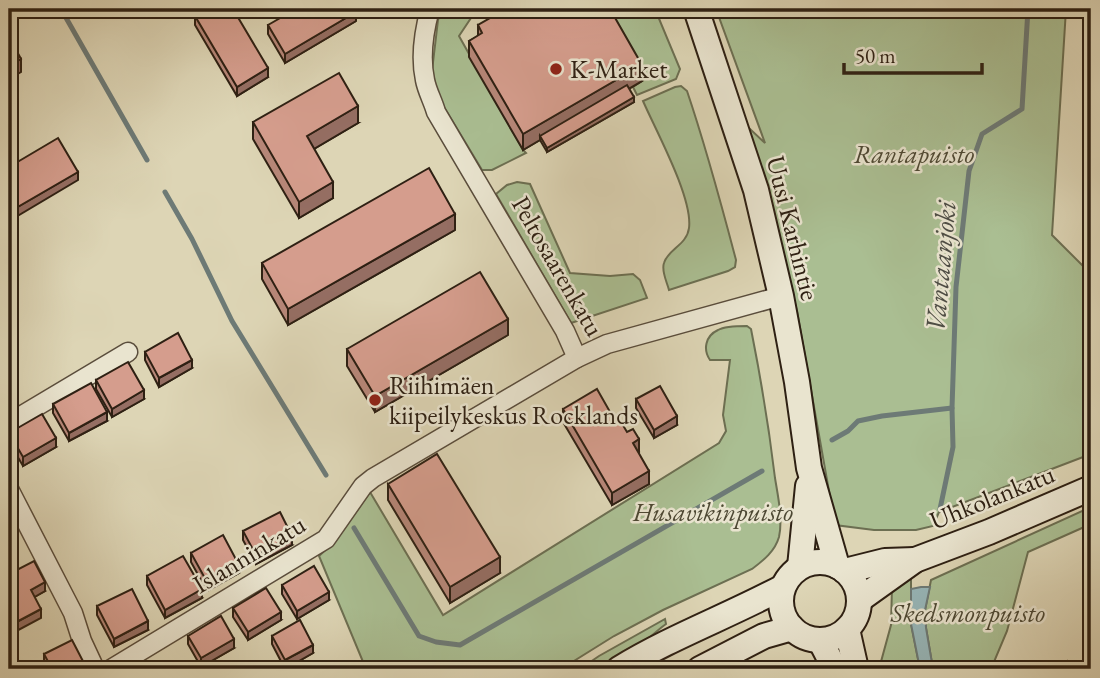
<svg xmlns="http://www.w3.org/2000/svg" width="1100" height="678" viewBox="0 0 1100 678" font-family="'EB Garamond',serif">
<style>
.green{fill:#aabe92;stroke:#6c6f52;stroke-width:2}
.water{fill:#97b6b8;stroke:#6d7a76;stroke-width:2}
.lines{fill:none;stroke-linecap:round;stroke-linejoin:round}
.stream{stroke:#6d7a76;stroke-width:5}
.street-casing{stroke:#5a4d3c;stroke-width:21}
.secondary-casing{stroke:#2e2013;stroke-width:28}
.street{stroke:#e9e4cf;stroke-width:18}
.secondary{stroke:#e9e4cf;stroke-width:24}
.wall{fill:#b78779;stroke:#2e2013;stroke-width:2}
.shaded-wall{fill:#956e63;stroke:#2e2013;stroke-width:2}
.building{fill:#d59d8d;stroke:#2e2013;stroke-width:2}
.poi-dot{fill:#8f2418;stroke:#e9e4cf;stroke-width:2.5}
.labels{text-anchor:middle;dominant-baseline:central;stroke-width:5;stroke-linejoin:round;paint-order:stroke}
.poi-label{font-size:26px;fill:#2e2013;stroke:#e9e4cf;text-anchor:start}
.park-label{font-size:26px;font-style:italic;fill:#4d4833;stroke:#e9e4cf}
.street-label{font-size:26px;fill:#2e2013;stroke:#e9e4cf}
.water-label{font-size:28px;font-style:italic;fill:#4e4d45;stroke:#e9e4cf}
</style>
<rect width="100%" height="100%" fill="#ddd5b5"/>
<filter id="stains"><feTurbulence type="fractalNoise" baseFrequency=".00286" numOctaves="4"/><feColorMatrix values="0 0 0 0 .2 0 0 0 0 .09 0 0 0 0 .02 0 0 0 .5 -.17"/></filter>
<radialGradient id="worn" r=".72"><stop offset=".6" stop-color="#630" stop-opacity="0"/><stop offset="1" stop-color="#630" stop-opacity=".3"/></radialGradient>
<g class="green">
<polygon points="442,9 480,9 475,12 459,36 523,150 526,153 492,170 482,170 441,102 435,89 432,71 438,20"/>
<polygon points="601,9 655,9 680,69 676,79 637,95 633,87 642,81"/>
<polygon points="716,9 1066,9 1052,235 1091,274 1091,454 939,512 933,526 916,530 874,530 835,525 797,311 749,128 765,143"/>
<path d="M681,86L687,91C706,147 721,203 736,260L735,267L728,271L669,290C667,282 661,271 664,263C668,249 687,245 689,228C693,198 656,131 643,101L675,87Z"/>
<polygon points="517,182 530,184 570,273 610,276 633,274 640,280 647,298 571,323 496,194 507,185"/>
<path d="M747,326L751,329C761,379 769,428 775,478C778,497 783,518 779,537C775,551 764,560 752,569L663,610L614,636L561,669H366L319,556L335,541L370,492L443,615L719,443L726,431L723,415L730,360H710C703,350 705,336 718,330C725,326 739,326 747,326Z"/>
<polygon points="1091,507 1091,524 1028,552 1007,631 991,669 933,669 926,628 925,610 931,580"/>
<polygon points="911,578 911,624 920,669 879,669 891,625 892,587"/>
<path d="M665,619L666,624C650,635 621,667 603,669C596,670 587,669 580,669L599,656Z"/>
</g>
<polygon class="water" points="921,587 930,587 925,610 926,628 933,669 920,669 911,624 911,589"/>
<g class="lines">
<g class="stream">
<polyline points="61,9 147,160"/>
<polyline points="165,192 192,239 232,321 326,475"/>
<polyline points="832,440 848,431 858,421 882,416 952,408"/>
<polyline points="940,509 953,447 952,408 956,287 969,171 982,134 1022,109 1028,9"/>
<polyline points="354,528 419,636 436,642 460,645 762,471"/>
</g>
<g class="street-casing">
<g id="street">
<path d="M430,9C424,31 420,57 425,80C427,91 433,101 436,112L565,331L577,358"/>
<polyline points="9,423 128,352"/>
<polyline points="9,489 73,613 82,641 95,669"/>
<polyline points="111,669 326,539 363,486 373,478 577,358 607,344 781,296"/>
</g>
</g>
<g class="secondary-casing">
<g id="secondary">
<polyline points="696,9 756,190 781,296 797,382 809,468 837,566"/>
<circle cx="820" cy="601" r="39"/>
<polyline points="800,567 808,486"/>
<polyline points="845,571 885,561 915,560"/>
<polyline points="859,600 915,560 989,532 1091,488"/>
<polyline points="847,629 856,669"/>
<polyline points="820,640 835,669"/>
<path d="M619,669C671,637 729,616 783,587"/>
<polyline points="700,669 764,636 792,628"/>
</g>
</g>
<use href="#street" class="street"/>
<use href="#secondary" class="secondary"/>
</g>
<g class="wall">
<polygon points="195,16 268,77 237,96 195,25"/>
<polygon points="356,21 285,63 268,34 268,25"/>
<polygon points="478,25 642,81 629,89 634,102 547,152 540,140 523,150 469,57 469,41 478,36"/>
<polygon points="253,122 358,123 314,149 333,198 299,218 253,139"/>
<polygon points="455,230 288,325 262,279 262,263"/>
<polygon points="508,335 375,412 347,366 347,349"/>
<polygon points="145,352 192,368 159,387 145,360"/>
<polygon points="96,380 144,399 112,417 96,389"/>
<polygon points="636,399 677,425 654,438 636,408"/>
<polygon points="53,404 107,421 69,441 53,413"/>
<polygon points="563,409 614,419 639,452 638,453 649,484 612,505 563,422"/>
<polygon points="9,433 56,447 23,466 9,442"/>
<polygon points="388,484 500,573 450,603 388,500"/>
<polygon points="243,531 292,545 256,564 243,540"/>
<polygon points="191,553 239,573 207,591 191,562"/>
<polygon points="9,574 45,591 34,597 41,618 10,585"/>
<polygon points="147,576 202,598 165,618 147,585"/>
<polygon points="282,585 329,600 297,619 282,594"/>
<polygon points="97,606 148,630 114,647 97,615"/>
<polygon points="233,608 281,620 248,640 233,617"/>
<polygon points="188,636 234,648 201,667 188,644"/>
<polygon points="272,636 313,653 285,669 272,644"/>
<polygon points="44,654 86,669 47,669 44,663"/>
</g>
<g class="shaded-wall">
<polygon points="356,12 356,21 285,63 285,54"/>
<polygon points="21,59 21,72 9,79 9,66"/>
<polygon points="642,65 642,81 542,139 540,136 540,140 523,150 523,134"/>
<polygon points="268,68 268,77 237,96 237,87"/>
<polygon points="634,97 634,102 547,152 547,148"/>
<polygon points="358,106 358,123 307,153 307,136"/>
<polygon points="78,172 78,180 9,221 9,212"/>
<polygon points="333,182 333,198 299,218 299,202"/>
<polygon points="455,214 455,230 288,325 288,309"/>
<polygon points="508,319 508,335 375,412 375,396"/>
<polygon points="192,360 192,368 159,387 159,378"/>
<polygon points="144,390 144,399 112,417 112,409"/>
<polygon points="107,412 107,421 69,441 69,433"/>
<polygon points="677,416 677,425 654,438 654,430"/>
<polygon points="56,438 56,447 23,466 23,457"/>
<polygon points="639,439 639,452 633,456 633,443"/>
<polygon points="649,471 649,484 612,505 612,493"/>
<polygon points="292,536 292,545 256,564 256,555"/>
<polygon points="500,557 500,573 450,603 450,587"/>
<polygon points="239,565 239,573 207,591 207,582"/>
<polygon points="45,582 45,591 31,599 31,590"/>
<polygon points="202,589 202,598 165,618 165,610"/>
<polygon points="329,592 329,600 297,619 297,611"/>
<polygon points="41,609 41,618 9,635 9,626"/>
<polygon points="281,612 281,620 248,640 248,632"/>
<polygon points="148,621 148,630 114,647 114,639"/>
<polygon points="234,639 234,648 201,667 201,658"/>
<polygon points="313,645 313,653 285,669 285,660"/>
</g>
<g class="building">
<polygon points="207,9 233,9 268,68 237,87 195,16"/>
<polygon points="296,9 354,9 356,12 285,54 268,25"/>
<polygon points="506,9 610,9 642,65 523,134 469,41 482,33 478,25"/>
<polygon points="9,37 21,59 9,66"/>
<polygon points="339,73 358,106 307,136 333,182 299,202 253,122"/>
<polygon points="627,85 634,97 547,148 540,136"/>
<polygon points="58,138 78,172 9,212 9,167"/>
<polygon points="429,168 455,214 288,309 262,263"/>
<polygon points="480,272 508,319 375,396 347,349"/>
<polygon points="178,333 192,360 159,378 145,352"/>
<polygon points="128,362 144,390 112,409 96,380"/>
<polygon points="91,383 107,412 69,433 53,404"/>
<polygon points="660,386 677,416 654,430 636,399"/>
<polygon points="597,389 614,419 618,417 627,432 633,429 639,439 633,443 649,471 612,493 563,409"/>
<polygon points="42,414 56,438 23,457 9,433"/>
<polygon points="437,454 500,557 450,587 388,484"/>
<polygon points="280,512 292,536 256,555 243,531"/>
<polygon points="223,535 239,565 207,582 191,553"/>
<polygon points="183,556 202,589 165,610 147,576"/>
<polygon points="34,561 45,582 31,590 41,609 9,626 9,585 13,583 9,574"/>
<polygon points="314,566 329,592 297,611 282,585"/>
<polygon points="266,588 281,612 248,632 233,608"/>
<polygon points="132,589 148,621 114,639 97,606"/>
<polygon points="221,616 234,639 201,658 188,636"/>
<polygon points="300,620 313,645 285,660 272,636"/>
<polygon points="72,640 86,667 81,669 52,669 44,654"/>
<polygon points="1068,661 1091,665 1091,669 1067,669"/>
</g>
<g class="poi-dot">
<circle cx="556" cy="69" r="7"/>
<circle cx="375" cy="400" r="7"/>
</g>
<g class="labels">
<g class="poi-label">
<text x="570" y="69">K-Market</text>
<text x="389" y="385">Riihimäen<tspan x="389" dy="30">kiipeilykeskus Rocklands</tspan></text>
</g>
<g class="park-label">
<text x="914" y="154">Rantapuisto</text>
<text x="713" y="512">Husavikinpuisto</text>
<text x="968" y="613">Skedsmonpuisto</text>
</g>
<g class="street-label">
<text transform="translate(793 228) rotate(76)">Uusi Karhintie</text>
<text transform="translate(558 266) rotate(60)">Peltosaarenkatu</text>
<text transform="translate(992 497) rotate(-22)">Uhkolankatu</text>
<text transform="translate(249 554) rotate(-31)">Islanninkatu</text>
</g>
<g class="water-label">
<text transform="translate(940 266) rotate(-85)">Vantaanjoki</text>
</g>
</g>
<rect width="1100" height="678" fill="none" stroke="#ddd5b5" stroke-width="35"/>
<rect x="10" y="10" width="1079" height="657" fill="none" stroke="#2e2013" stroke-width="3.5"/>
<rect x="18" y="18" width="1065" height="643" fill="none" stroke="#2e2013" stroke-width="2"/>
<path d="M844 63v10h138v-10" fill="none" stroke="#2e2013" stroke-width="3.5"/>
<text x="855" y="63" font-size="21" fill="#2e2013" stroke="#e9e4cf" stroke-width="5" paint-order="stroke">50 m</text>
<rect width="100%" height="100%" filter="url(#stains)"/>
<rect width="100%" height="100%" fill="url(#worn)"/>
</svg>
